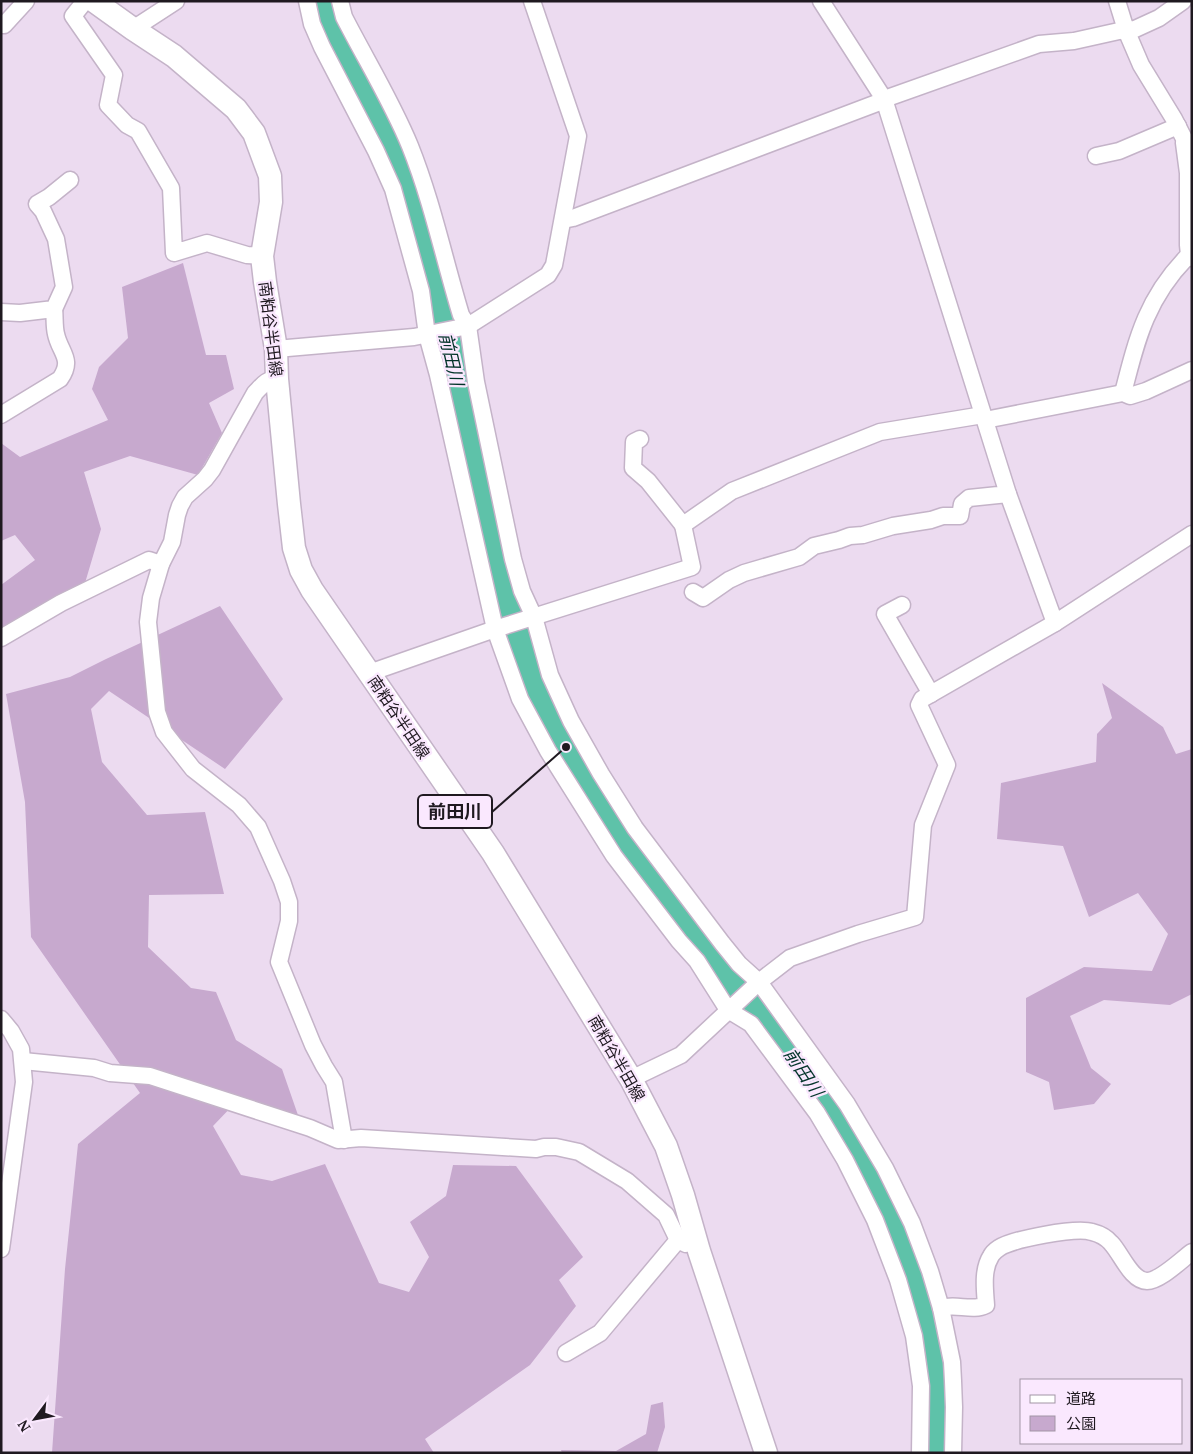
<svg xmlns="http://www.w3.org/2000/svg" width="1193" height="1454" viewBox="0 0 1193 1454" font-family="'PT Serif','Noto Sans JP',serif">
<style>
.green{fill:#c7a9ce}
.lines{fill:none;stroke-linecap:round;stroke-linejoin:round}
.river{stroke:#5ec2a9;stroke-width:25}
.minor-casing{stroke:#c4b3c8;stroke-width:19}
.secondary-casing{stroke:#c4b3c8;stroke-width:25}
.minor{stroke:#fff;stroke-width:16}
.secondary{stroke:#fff;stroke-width:22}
.labels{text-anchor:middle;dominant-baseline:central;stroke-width:4.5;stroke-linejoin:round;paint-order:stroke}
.street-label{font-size:16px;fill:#1f1920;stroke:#fae8fe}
.water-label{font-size:18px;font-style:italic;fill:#03342a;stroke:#fae8fe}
.leader{fill:none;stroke:#1f1920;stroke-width:2}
.callout-dot{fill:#1f1920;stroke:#fae8fe;stroke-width:2}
.callout{fill:#fae8fe;stroke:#1f1920;stroke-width:2}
.callout-label{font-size:18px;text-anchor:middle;font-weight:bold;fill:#1f1920}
</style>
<rect width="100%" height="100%" fill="#ecdbf0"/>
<g class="green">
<polygon points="183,263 206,355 226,355 234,389 209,403 222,433 198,475 130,456 84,472 101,529 85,583 1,630 1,585 35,560 15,535 1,541 1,443 20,457 108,420 92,389 99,367 128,338 122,287"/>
<polygon points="220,606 283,699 225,769 109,691 91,709 102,762 147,815 205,812 224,894 149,895 148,947 191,988 216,992 236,1040 282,1069 299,1118 237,1101 213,1126 241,1175 272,1181 325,1164 379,1283 409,1292 429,1257 410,1222 446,1196 453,1165 516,1166 583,1257 559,1280 576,1306 530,1365 425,1439 434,1453 52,1453 65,1269 78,1144 140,1093 31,937 25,802 6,694 70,677 106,659"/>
<polygon points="1102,683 1163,727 1176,754 1192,749 1192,994 1170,1005 1104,1000 1070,1016 1091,1068 1111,1084 1094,1104 1054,1110 1049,1082 1026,1072 1026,998 1084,967 1152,971 1168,934 1138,893 1089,917 1063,846 997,839 1001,783 1096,762 1097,734 1112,718"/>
<polygon points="663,1402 665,1427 657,1453 562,1453 561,1450 616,1451 646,1434 651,1405"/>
</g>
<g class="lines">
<polyline class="river" points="324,1 331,31 393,148 408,185 424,242 448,340 489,533 502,584 521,646 547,710 587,785 619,835 717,966 778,1034 816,1086 859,1153 884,1202 904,1247 930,1325 937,1360 938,1393 936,1453"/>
<g class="minor-casing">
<g id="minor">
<polyline points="85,1 73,16 114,75 108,105 127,125 138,131 171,188 174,253 207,243 247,255 262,256"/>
<polyline points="307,1 312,24 322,47 376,151 393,189 421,291 427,335 438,375 495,629 520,699 548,751 614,856 679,941 697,961 728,1010 751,1024 817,1113 845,1160 875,1220 898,1280 914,1336 921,1386 920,1453"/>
<path d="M340,1L344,17C366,60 392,102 410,146C432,201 444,259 461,315L468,326L476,382L513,559L522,591L534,617L550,675L571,721L601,774L635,828L722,943L739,964L759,982L847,1104L885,1168L912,1223L930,1271L941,1308L952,1362L953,1381L954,1407L953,1453"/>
<polyline points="1117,1 1126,30 1141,65 1174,119 1192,154"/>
<polyline points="1,25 4,25 26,1"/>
<polyline points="133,29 176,1"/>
<polyline points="1184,143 1188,173 1188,245 1189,255 1192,258"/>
<polyline points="1096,156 1119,151 1178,126"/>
<polyline points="563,220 573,218 877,103 890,97 1039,44 1074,41 1119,31 1135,29 1159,18 1183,1"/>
<polyline points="1,312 20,313 54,309 64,287 56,239 43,211 37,204 49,197 70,180"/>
<polyline points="276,349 414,337 468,326 548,275 554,265 578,136 532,1"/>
<path d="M277,379C267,378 261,387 255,393L212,470L205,479L185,497L180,506L177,515L172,542L161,564L151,598L148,622L157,712L164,732L193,769L239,805L258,827L282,881L289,902V921L279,962L313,1045L324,1066L334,1082L344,1140"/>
<path d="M1123,393C1137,338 1147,297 1189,255"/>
<path d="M1,415L60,379C74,359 60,353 56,334C54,326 55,317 54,309"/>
<polyline points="985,420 1123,393 1130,396 1146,391 1192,370"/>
<polyline points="640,439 634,442 633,468 648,481 683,525 732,491 880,432 983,415"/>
<polyline points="1008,494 1055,623"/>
<polyline points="693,592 703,598 729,580 744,573 799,557 814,546 839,540 850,536 863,535 893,526 931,520 943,516 960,516 962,504 969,498 1008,494 884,99 821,1"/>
<polyline points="902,605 885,614 931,694"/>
<polyline points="1,638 61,603 149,560 161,564"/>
<polyline points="369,673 495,629 692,567 683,525"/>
<polyline points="1,1019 11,1031 21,1049 24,1082 1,1249"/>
<polyline points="23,1061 94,1068 110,1073 150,1076 310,1128 338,1140 361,1138 536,1149 544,1147 556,1147 579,1152 627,1181 666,1215 678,1240"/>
<polyline points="631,1079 681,1055 759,982 790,958 858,934 915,917 923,825 947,765 919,705 922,699 1055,623 1192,534"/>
<path d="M941,1308C956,1303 972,1312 986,1305C985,1290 982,1270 991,1256C992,1254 996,1250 999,1248C1013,1239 1076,1227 1092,1232C1100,1234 1106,1237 1111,1243C1121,1253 1131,1281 1147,1281C1160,1281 1181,1260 1192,1252"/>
<polyline points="566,1353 600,1333 678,1240 686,1244"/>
</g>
</g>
<g class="secondary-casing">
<polyline id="secondary" points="94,1 133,29 174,56 236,109 254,133 270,176 271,202 262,256 265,282 276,349 277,379 289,504 294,548 301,570 312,590 493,853 631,1079 666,1146 683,1195 699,1251 766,1453"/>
</g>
<use href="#minor" class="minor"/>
<use href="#secondary" class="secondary"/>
</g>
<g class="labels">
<g class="street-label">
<text transform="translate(271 329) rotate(83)">南粕谷半田線</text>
<text transform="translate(399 717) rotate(56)">南粕谷半田線</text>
<text transform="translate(617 1058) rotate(60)">南粕谷半田線</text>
</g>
<g class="water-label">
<text transform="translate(452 359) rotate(77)">前田川</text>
<text transform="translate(804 1072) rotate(56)">前田川</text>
</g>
</g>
<path class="leader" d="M566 747L492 812"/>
<circle class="callout-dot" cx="566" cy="747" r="5"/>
<rect class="callout" x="418" y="795" width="74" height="33" rx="5"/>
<g class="callout-label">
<text x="455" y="818">前田川</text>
</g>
<rect width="1193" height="1454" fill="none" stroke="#1f1920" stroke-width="5"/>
<rect x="1020" y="1379" width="162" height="65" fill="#fae8fe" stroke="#a295a5"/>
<rect x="1030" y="1395" width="25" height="8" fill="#ffffff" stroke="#a295a5"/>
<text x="1066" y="1404" font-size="15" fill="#1f1920">道路</text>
<rect x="1030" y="1416" width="25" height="15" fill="#c7a9ce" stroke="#a295a5"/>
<text x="1066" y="1429" font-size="15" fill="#1f1920">公園</text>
<g transform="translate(35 1419) rotate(238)" stroke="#fae8fe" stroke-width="4" paint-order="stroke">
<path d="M0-4L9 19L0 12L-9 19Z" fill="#1f1920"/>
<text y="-8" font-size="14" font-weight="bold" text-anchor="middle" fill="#1f1920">N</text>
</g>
</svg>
